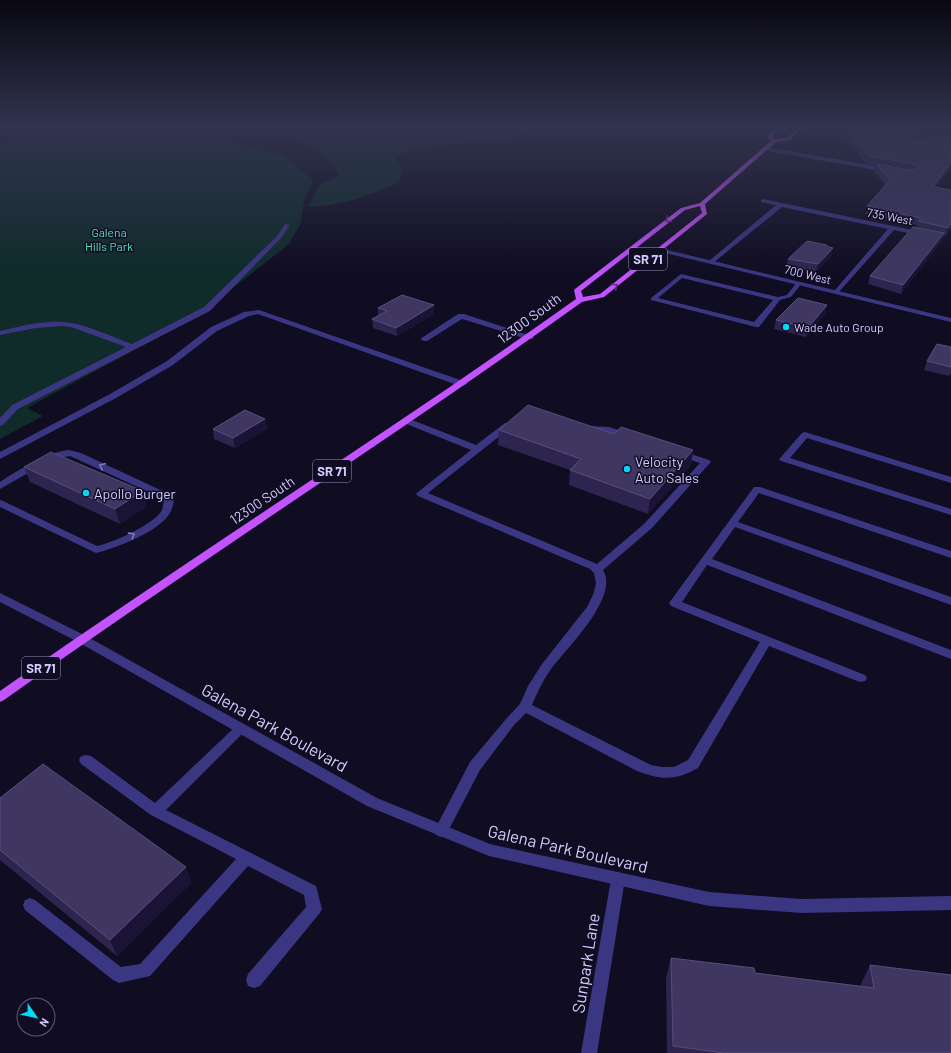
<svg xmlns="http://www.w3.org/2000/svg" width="951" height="1053" viewBox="0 0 951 1053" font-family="Barlow,sans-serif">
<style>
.green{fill:#0f2b2a}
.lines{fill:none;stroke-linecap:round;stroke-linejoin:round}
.service{fill:#3a3681;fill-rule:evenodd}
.minor{fill:#3a3681;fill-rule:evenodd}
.tertiary{fill:#3a3681;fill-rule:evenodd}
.primary{fill:#c253ff;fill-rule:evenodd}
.wall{fill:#2d254f}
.shaded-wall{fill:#1a1335}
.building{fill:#3f3762;stroke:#564e7b}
.oneway{stroke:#602c85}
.oneway2{stroke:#7f7aba}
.poi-dot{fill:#00daf7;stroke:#100c21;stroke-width:1.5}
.labels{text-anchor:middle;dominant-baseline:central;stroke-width:3;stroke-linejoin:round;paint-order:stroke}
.far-street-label{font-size:12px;fill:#d3ccff;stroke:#100c21}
.far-park-label{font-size:12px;fill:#56e1c1;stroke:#100c21}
.far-poi-label{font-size:12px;fill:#d3ccff;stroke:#100c21;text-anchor:start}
.shield{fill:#100c21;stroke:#9892bc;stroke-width:1}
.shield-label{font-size:13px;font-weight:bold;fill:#d3ccff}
.street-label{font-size:14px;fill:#d3ccff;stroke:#100c21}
.poi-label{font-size:14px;fill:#d3ccff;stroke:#100c21;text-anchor:start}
.near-street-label{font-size:17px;fill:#d3ccff;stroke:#100c21}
</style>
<rect width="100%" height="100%" fill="#100c21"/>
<g class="green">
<path d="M301,128H529L514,138L441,145L414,150L394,157L402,170L399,182C370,196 340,206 308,207L320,184L340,176L330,159L296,137L286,135Z"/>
<polygon points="125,129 202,135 284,156 313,180 304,202 300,225 288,245 233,288 209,310 27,408 43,416 0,439 0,144 42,135"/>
</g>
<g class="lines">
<g class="service">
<polygon points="765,147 887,168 890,170 887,172 763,150 763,148"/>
<path d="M285,224L290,225L281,238L210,311L18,409L3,425L0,426V418L12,405L126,347L71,327L63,326L36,328L0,335V331C23,326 47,319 71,323C87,325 115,338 132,344L204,307L277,236Z"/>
<path d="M681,274L778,297L787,295L797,282L802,283L791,297L780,300L759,327H756L651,300V298ZM682,278L773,300L754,322L658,298Z"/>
<polygon points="259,310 466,382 467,384 463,386 460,386 258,314 249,316 217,331 173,365 116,398 0,459 0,452 110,394 167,361 211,327 244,312"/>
<polygon points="458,314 464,314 534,337 533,339 527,339 462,319 427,341 424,341 420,339"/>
<path d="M407,418L476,445L505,423H511L512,425L511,427L428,493L597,564L644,524L700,463L676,455L674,453L676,451H682L709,460L711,462L709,464L652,528L603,570C620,597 566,649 551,669C543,680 537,693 532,705L651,765L662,767H674L688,760L760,642L671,606L669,603L754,487H760L951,551V558L759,493L738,522L951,597V605L735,527L712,559L951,650V659L707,565L682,602L865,675L867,678L865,681L861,682L857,681L769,646L698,768C675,781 661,780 637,771L526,713L514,725L480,770L446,835L441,837L436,835L434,831L470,762L506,719L520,704L528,686L542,664L587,607L593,595L596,584L594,573L590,569L418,496L416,494L418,492L471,450L404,423L403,421L404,419Z"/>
<polygon points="588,426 609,427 630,434 631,436 627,439 608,433 585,431 584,429"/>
<polygon points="805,432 951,477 951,483 807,438 790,458 951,509 951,515 781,461 779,459 781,457 802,433"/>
<path d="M69,450L81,453L169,494L174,501C173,505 172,509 170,513C159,532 116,548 96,553L0,507V500L3,501L97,546C112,543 155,524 162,510C163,507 163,504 164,501L162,498L70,456L59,458L42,465L0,489V482C18,470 47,452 69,450Z"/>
<polygon points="240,724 244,726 246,729 244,732 166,810 316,886 322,909 319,914 260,986 254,988 248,986 246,980 248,974 306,907 304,895 248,866 150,976 119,983 113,980 25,910 23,905 25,900 30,898 35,900 121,967 140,964 236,859 151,815 81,764 79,760 81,756 86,755 91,756 155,803 236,726"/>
</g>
<g class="minor">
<polygon points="763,199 922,232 925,234 922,236 894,230 838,293 836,294 833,292 834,291 888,229 782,207 713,263 709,263 709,261 776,205 761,202 761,200"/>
<polygon points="618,872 623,874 625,879 597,1053 581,1053 611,879 613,874"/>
</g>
<g class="tertiary">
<polygon points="659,248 951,318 951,322 657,251 656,250"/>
<polygon points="0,593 86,636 377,798 490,844 709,892 801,899 951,896 951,910 801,913 709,906 489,856 367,806 78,642 0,602"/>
</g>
<path class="primary" d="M775,128H781L772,136L775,139L787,138L798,128H803L790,140L776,142L705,204L707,214L604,297L582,302C392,438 195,564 4,700L0,702V691C190,557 387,434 576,299L574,290L575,289L681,208L700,203L771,141L767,136ZM700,206L702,213L600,294L583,297L581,291L685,210Z"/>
</g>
<g class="wall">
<polygon points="845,129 951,168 936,187 951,190 951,229 945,236 943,236 941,241 901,294 868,284 870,276 916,228 917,225 866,214 867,206 886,185 874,172 876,165 867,164 843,136"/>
<polygon points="827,247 831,256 816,272 786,267 788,259"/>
<polygon points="434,305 434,314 397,336 373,328 372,319 378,316 378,308"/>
<polygon points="827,305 825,314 806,337 774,329 776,320"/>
<polygon points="951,347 951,373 949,376 924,370 927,361"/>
<polygon points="265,419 267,429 235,448 214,439 213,429"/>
<polygon points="499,430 614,434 693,450 691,465 648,514 569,485 570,470 498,445"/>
<polygon points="24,467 147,506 120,524 30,482"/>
<polygon points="0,798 186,867 191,883 117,956 0,860"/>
<polygon points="671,958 755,973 860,986 870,965 951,1053 667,1053 666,978"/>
</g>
<g class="shaded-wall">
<polygon points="951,130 951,136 912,143 912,137 914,136"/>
<polygon points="951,163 951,168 930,194 933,187"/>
<polygon points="951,224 951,229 945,236 948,228"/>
<polygon points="944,233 941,241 901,294 903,285"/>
<polygon points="833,248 831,256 816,272 818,264"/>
<polygon points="434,305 434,314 397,336 396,328"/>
<polygon points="827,305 825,314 806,337 808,328"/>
<polygon points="265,419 267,429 235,448 233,438"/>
<polygon points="693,450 691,465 648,514 650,499"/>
<polygon points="143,491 147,506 120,524 115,509"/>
<polygon points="186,867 191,883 117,956 110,940"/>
</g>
<g class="building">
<polygon points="846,128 951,128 951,130 914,136 912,137 916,139 951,134 951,163 933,187 951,190 951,224 948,228 918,221 921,218 867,206 890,180 876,164 914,171 918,167 914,164 869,156 845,129"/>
<polygon points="913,227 944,233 903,285 870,276"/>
<polygon points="807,241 827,245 826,246 833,248 818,264 788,259"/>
<polygon points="402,295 434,305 396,328 372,319 387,311 378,308"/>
<polygon points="798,298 827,305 808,328 776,320"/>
<polygon points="937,344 951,347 951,367 927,361"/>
<polygon points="528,405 614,434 621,427 693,450 650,499 570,470 581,459 499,430"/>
<polygon points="245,410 265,419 233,438 213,429"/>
<polygon points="51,452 143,491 115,509 24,467"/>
<polygon points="43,764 186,867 110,940 0,850 0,798"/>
<polygon points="671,958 754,968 755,973 874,988 870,965 951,975 951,1053 724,1053 673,1046"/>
</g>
<defs><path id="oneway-chevron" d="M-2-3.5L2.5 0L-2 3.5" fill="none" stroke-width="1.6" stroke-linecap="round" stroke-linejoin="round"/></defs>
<g class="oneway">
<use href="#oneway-chevron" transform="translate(668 220) rotate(142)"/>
<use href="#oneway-chevron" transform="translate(615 286) rotate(-39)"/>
</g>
<g class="oneway2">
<use href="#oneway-chevron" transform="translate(102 466) rotate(-155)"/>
<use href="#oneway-chevron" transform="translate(132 535) rotate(-32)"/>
</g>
<linearGradient id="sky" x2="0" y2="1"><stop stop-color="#090712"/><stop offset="0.46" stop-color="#31344e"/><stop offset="1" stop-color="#31344e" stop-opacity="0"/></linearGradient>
<rect width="951" height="276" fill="url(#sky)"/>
<g class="poi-dot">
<circle cx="786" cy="327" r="4"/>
<circle cx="627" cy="469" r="4"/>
<circle cx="86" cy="493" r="4"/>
</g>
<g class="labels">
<g class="far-street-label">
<text transform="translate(890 216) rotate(11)">735 West</text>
<text transform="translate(808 274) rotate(14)">700 West</text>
</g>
<g class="far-park-label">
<text x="109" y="232">Galena<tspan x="109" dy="14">Hills Park</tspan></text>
</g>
<g class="far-poi-label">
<text x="794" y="327">Wade Auto Group</text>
</g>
<g class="shield">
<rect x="629" y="248" width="38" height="22" rx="3"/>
<rect x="313" y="460" width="38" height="22" rx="3"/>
<rect x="22" y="657" width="38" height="22" rx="3"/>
</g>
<g class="shield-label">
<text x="648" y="259">SR 71</text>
<text x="332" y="471">SR 71</text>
<text x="41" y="668">SR 71</text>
</g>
<g class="street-label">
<text transform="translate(529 318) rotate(-36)">12300 South</text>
<text transform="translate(262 500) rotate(-34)">12300 South</text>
</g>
<g class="poi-label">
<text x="635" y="461">Velocity<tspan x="635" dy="16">Auto Sales</tspan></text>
<text x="94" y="493">Apollo Burger</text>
</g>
<g class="near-street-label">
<text transform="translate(275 727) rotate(29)">Galena Park Boulevard</text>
<text transform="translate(568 848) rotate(13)">Galena Park Boulevard</text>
<text transform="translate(585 963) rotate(-81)">Sunpark Lane</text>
</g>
</g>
<g transform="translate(36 1017) rotate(124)"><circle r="19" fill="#100c21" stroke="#5e597a"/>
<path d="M0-3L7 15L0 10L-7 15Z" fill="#00daf7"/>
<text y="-6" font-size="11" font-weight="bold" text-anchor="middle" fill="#d3ccff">N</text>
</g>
</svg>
